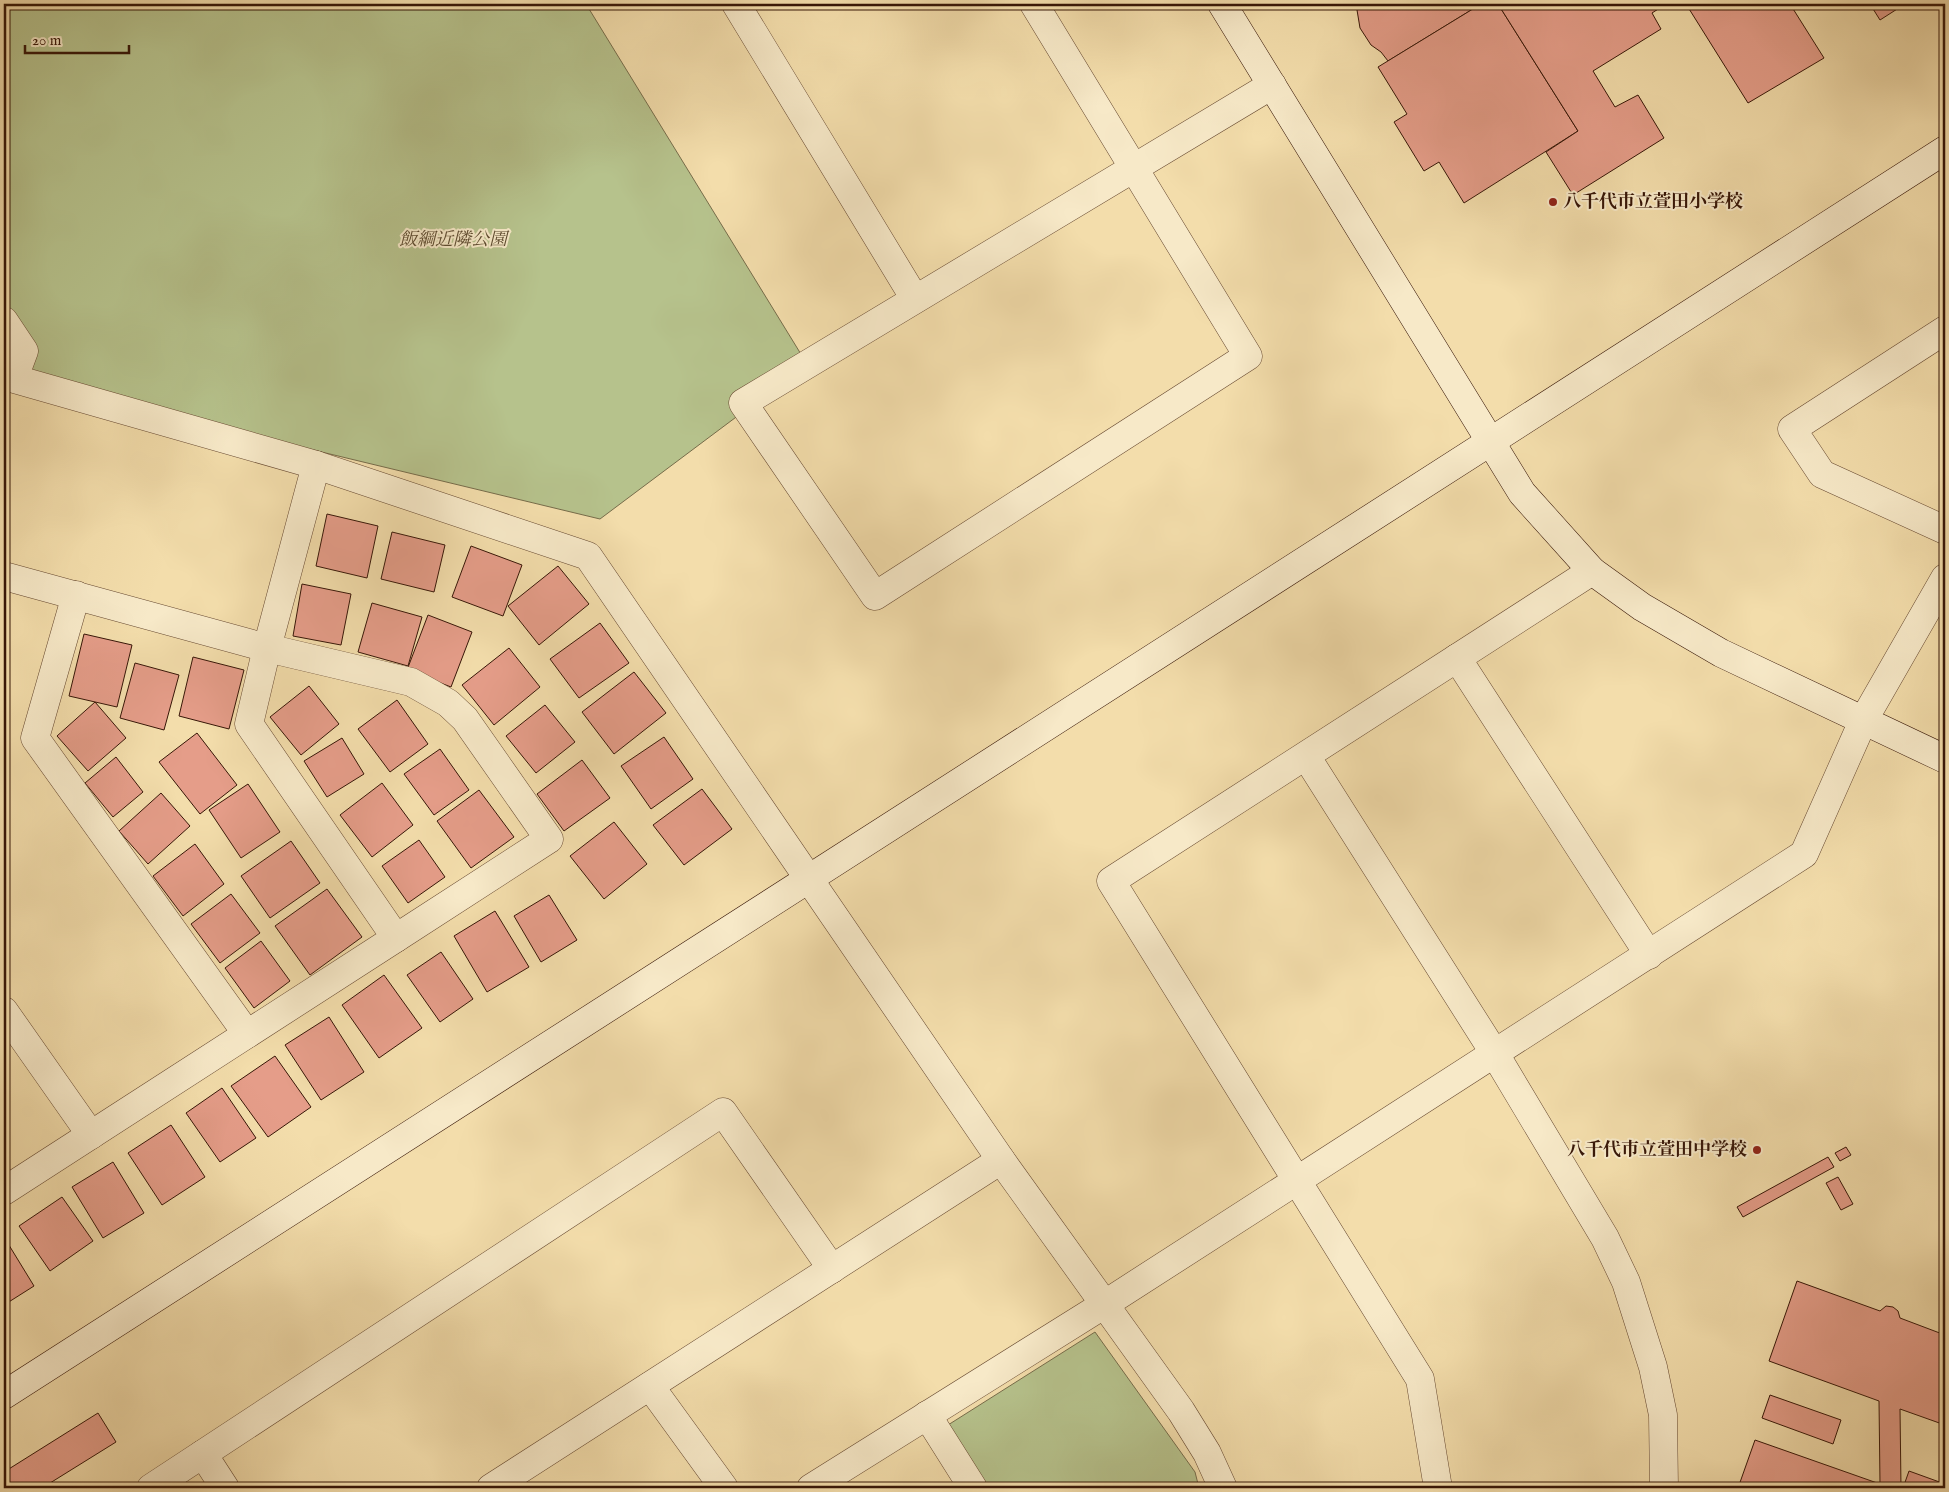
<svg xmlns="http://www.w3.org/2000/svg" width="1949" height="1492" viewBox="0 0 1949 1492" font-family="'IM FELL English','Noto Serif JP',serif">
<style>
.green{fill:#b6c28c;stroke:#766c4a}
.building{fill:#e59d89;stroke:#371607}
.lines{fill:none;stroke-linecap:round;stroke-linejoin:round}
.street-casing{stroke:#664830;stroke-width:29}
.secondary-casing{stroke:#371607;stroke-width:29}
.street{stroke:#f7e9c8;stroke-width:28}
.secondary{stroke:#f7e9c8;stroke-width:28}
.poi-dot{fill:#8f2418;stroke:#f7e9c8;stroke-width:2}
.labels{text-anchor:middle;dominant-baseline:central;stroke-width:4;stroke-linejoin:round;paint-order:stroke}
.poi-label{font-size:18px;font-weight:bold;fill:#371607;stroke:#f7e9c8;text-anchor:start}
.park-label{font-size:18px;font-style:italic;fill:#5d4a2f;stroke:#f7e9c8}
</style>
<rect width="100%" height="100%" fill="#f3ddab"/>
<filter id="stains"><feTurbulence type="fractalNoise" baseFrequency=".004" numOctaves="4"/><feColorMatrix values="0 0 0 0 .2 0 0 0 0 .09 0 0 0 0 .02 0 0 0 .5 -.17"/></filter>
<radialGradient id="worn" r=".72"><stop offset=".6" stop-color="#630" stop-opacity="0"/><stop offset="1" stop-color="#630" stop-opacity=".3"/></radialGradient>
<g class="green">
<polygon points="4,4 586,4 807,364 600,519 14,378 4,315"/>
<polygon points="1095,1332 1195,1472 1199,1488 989,1488 948,1425"/>
</g>
<g class="building">
<polygon points="1356,4 1481,4 1388,61 1381,52 1371,45 1360,28"/>
<polygon points="1481,4 1498,4 1578,131 1464,203 1439,162 1424,171 1394,122 1407,114 1378,67"/>
<polygon points="1498,4 1666,4 1652,13 1661,29 1593,71 1615,107 1638,95 1664,138 1573,195 1546,152 1578,131"/>
<polygon points="1686,4 1790,4 1824,58 1748,103"/>
<polygon points="1870,4 1905,4 1880,20"/>
<polygon points="327,514 378,526 367,578 316,566"/>
<polygon points="392,532 445,545 434,592 381,579"/>
<polygon points="471,546 522,565 503,616 452,597"/>
<polygon points="558,566 589,604 539,645 508,606"/>
<polygon points="302,584 351,594 341,645 293,636"/>
<polygon points="372,603 422,617 408,666 358,652"/>
<polygon points="428,615 472,632 451,687 407,670"/>
<polygon points="600,623 629,663 579,698 550,659"/>
<polygon points="84,634 132,645 117,707 69,696"/>
<polygon points="509,648 540,687 494,725 462,685"/>
<polygon points="193,657 244,670 229,729 179,716"/>
<polygon points="135,663 179,675 164,730 120,718"/>
<polygon points="634,672 666,713 614,754 582,712"/>
<polygon points="309,686 339,724 301,755 270,717"/>
<polygon points="397,700 428,744 390,772 358,729"/>
<polygon points="95,702 126,738 88,771 57,736"/>
<polygon points="545,705 575,742 536,773 506,736"/>
<polygon points="197,733 237,785 200,814 159,762"/>
<polygon points="664,737 693,779 651,809 621,766"/>
<polygon points="342,738 364,774 327,797 304,761"/>
<polygon points="440,749 469,790 434,815 404,774"/>
<polygon points="116,757 143,792 113,817 85,783"/>
<polygon points="582,760 610,798 564,831 537,794"/>
<polygon points="382,783 413,825 372,857 340,815"/>
<polygon points="248,784 280,832 241,858 209,810"/>
<polygon points="702,789 732,829 684,865 653,825"/>
<polygon points="479,790 514,837 471,868 437,821"/>
<polygon points="161,793 190,826 148,864 119,831"/>
<polygon points="614,822 647,864 604,899 570,856"/>
<polygon points="419,840 445,877 408,903 382,866"/>
<polygon points="291,841 320,883 270,918 241,876"/>
<polygon points="195,844 224,884 183,916 153,876"/>
<polygon points="327,889 362,937 310,975 275,926"/>
<polygon points="231,894 260,933 220,963 191,924"/>
<polygon points="549,895 577,940 541,962 514,916"/>
<polygon points="495,911 529,967 487,992 454,936"/>
<polygon points="261,941 290,981 254,1008 225,968"/>
<polygon points="441,952 473,999 440,1022 407,975"/>
<polygon points="384,975 422,1028 379,1058 342,1005"/>
<polygon points="329,1017 364,1072 321,1100 285,1045"/>
<polygon points="275,1056 311,1107 268,1137 231,1086"/>
<polygon points="222,1088 256,1138 220,1162 186,1113"/>
<polygon points="171,1125 205,1177 162,1205 128,1153"/>
<polygon points="1846,1147 1851,1155 1840,1161 1835,1153"/>
<polygon points="1828,1157 1834,1167 1743,1217 1737,1207"/>
<polygon points="113,1162 144,1213 103,1238 72,1187"/>
<polygon points="1838,1177 1853,1204 1841,1210 1826,1183"/>
<polygon points="62,1197 93,1241 50,1271 19,1226"/>
<polygon points="4,1237 34,1286 4,1305"/>
<polygon points="1797,1281 1880,1311 1886,1306 1893,1307 1898,1311 1900,1318 1945,1335 1945,1425 1900,1409 1901,1488 1738,1488 1755,1440 1880,1484 1879,1401 1769,1361"/>
<polygon points="1770,1395 1841,1420 1833,1444 1762,1418"/>
<polygon points="98,1413 116,1442 42,1488 4,1488 4,1472"/>
<polygon points="1909,1471 1945,1484 1945,1488 1903,1488"/>
</g>
<g class="lines">
<g class="street-casing">
<g id="street">
<polyline points="736,4 915,299"/>
<polyline points="1034,4 1248,356 875,596 743,403 1272,85"/>
<polyline points="4,321 24,351 14,378"/>
<polyline points="1945,330 1792,429 1822,474 1945,530"/>
<polyline points="4,376 316,465 588,556 1001,1160 1181,1411 1207,1453 1223,1488"/>
<polyline points="4,576 267,648 411,682 448,703 465,719 549,839 396,938"/>
<polyline points="76,595 35,738 247,1034"/>
<polyline points="1457,658 1649,955"/>
<polyline points="1306,756 1495,1054 1605,1238 1626,1282 1653,1367 1663,1415 1664,1488"/>
<polyline points="4,1011 91,1135"/>
<polyline points="4,1191 396,938 249,724 267,648 316,465"/>
<polyline points="650,1386 724,1488"/>
<polyline points="927,1415 973,1488"/>
<polyline points="203,1454 225,1488"/>
<polyline points="151,1488 723,1112 832,1269"/>
<polyline points="491,1488 1001,1160"/>
<polyline points="811,1488 1105,1304 1804,854 1863,721 1945,578"/>
<polyline points="1438,1488 1420,1379 1111,881 1592,571"/>
</g>
</g>
<g class="secondary-casing">
<g id="secondary">
<polyline points="1222,4 1522,493 1592,571 1642,607 1721,653 1945,759"/>
<polyline points="4,1395 1945,150"/>
</g>
</g>
<use href="#street" class="street"/>
<use href="#secondary" class="secondary"/>
</g>
<g class="poi-dot">
<circle cx="1553" cy="202" r="5"/>
<circle cx="1757" cy="1150" r="5"/>
</g>
<g class="labels">
<g class="poi-label">
<text x="1563" y="202">八千代市立萱田小学校</text>
<text x="1747" y="1150" text-anchor="end">八千代市立萱田中学校</text>
</g>
<g class="park-label">
<text x="453" y="240">飯綱近隣公園</text>
</g>
</g>
<rect width="1949" height="1492" fill="none" stroke="#f3ddab" stroke-width="20"/>
<rect x="5" y="5" width="1939" height="1482" fill="none" stroke="#371607" stroke-width="2.5"/>
<rect x="10" y="10" width="1929" height="1472" fill="none" stroke="#371607"/>
<path d="M25 45v8h104v-8" fill="none" stroke="#371607" stroke-width="2.5"/>
<text x="32" y="45" font-size="15" fill="#371607" stroke="#f7e9c8" stroke-width="4" paint-order="stroke">20 m</text>
<rect width="100%" height="100%" filter="url(#stains)"/>
<rect width="100%" height="100%" fill="url(#worn)"/>
</svg>
